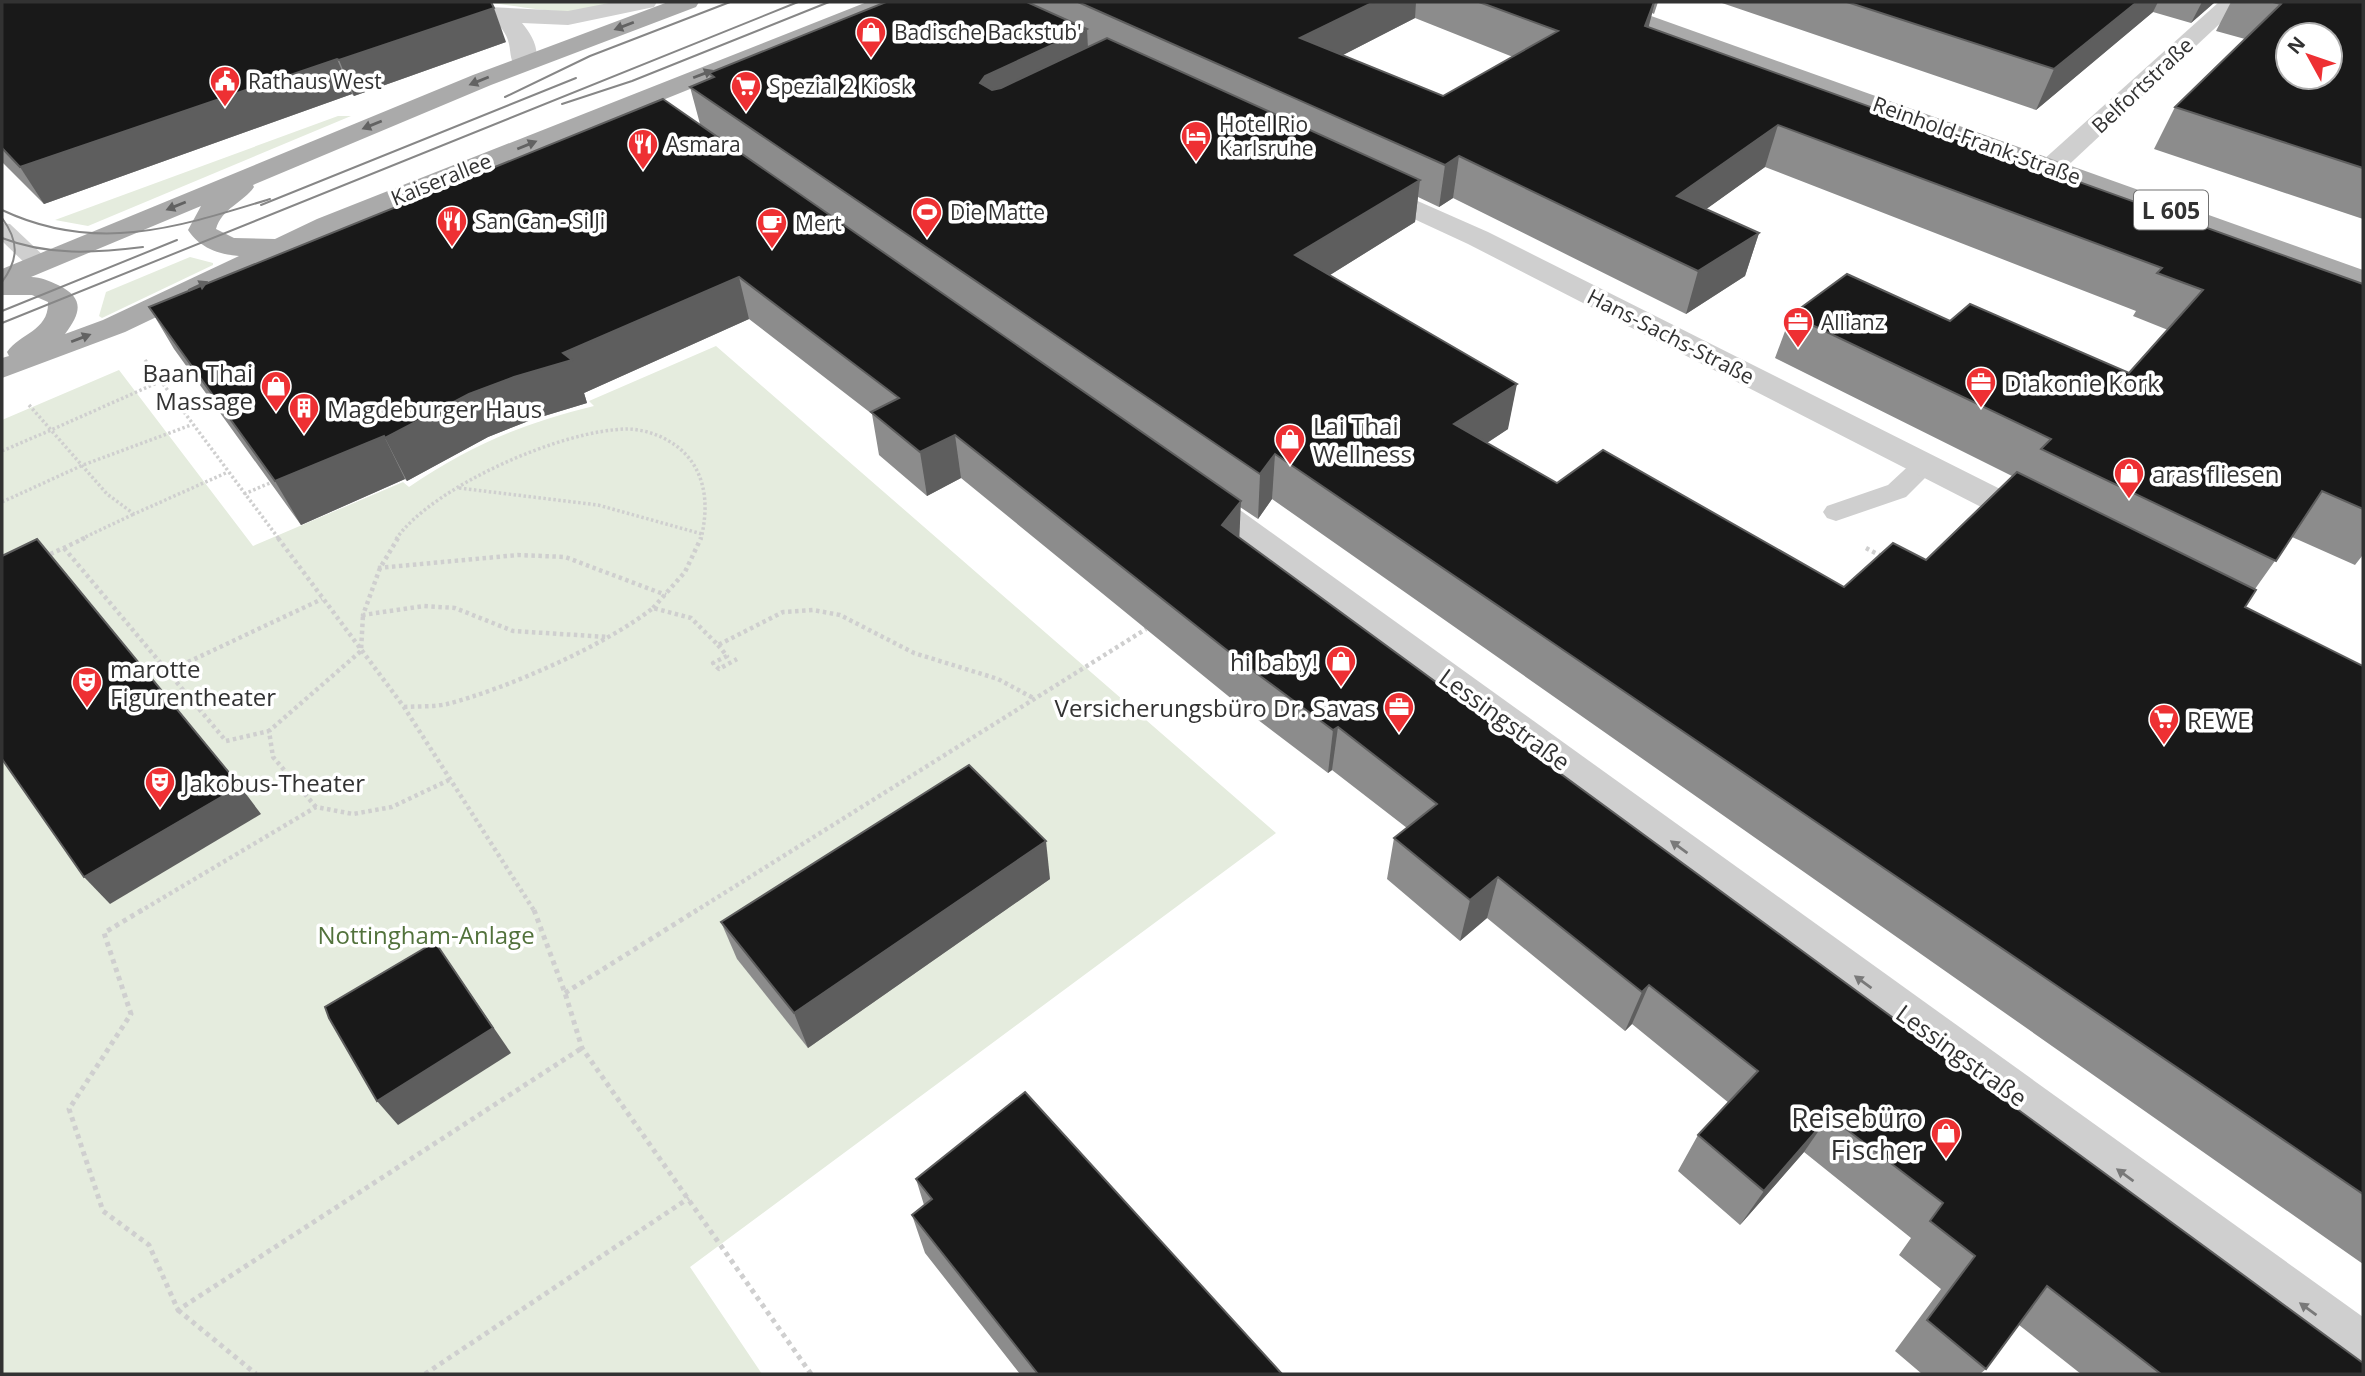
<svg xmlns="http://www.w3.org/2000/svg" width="2365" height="1376" viewBox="0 0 2365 1376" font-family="'Open Sans',sans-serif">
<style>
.green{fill:#e5ecde}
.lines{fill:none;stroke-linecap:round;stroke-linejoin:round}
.path-far2{stroke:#cfcfcf;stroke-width:3.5;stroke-dasharray:2.5 2.5;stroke-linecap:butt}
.path-far1{stroke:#cfcfcf;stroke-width:4.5;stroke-dasharray:3.5 3.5;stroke-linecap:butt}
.path{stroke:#cfcfcf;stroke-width:5;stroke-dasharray:4.5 4.5;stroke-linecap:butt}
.service{fill:#cfcfcf;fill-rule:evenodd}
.minor{fill:#cfcfcf;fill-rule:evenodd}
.primary{fill:#aaa;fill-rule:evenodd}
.tram{stroke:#878787;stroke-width:2}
.wall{fill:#8c8c8c;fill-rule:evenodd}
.shaded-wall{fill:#5e5e5e}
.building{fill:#191919;stroke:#5e5e5e;stroke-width:2;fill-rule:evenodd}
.oneway{fill:#626262}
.oneway2{fill:#797979}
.labels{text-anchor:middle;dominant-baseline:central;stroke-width:7;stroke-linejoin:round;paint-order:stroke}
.far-poi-label{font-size:21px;fill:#323232;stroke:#fff;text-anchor:start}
.far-street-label{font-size:21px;fill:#323232;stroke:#fff}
.shield{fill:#fff;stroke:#707070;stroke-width:2}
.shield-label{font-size:23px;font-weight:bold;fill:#323232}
.poi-label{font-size:24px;fill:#323232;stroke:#fff;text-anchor:start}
.street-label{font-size:24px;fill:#323232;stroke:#fff}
.park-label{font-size:24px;fill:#52723c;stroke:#fff}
.near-poi-label{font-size:28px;fill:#323232;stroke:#fff;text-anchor:end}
</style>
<rect width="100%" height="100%" fill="#fff"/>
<g class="green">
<path d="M481,2H623C579,21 527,6 481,2Z"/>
<polygon points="338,116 351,116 88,226 55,220"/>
<polygon points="190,257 213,263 213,265 102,318 99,316 106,292"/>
<path d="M716,346L1276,833L690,1267L762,1374H2V420L119,370L253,546L403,482L409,487C471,445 521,424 594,406L589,401Z"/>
</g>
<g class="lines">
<g class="path-far2">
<polyline points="145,360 279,539"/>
<polyline points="29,405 51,430 159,382"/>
<polyline points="2,451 51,430 107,494 134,514 228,472"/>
<polyline points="459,488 598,505 702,534"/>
<polyline points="244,494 270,483"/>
<polyline points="2,502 83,465 191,425"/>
<polyline points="81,539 134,514"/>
<path d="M396,539C433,486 564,429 628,429C653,430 678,442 692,462C708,486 707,513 701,539"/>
</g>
<g class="path-far1">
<polyline points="278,538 404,707 535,912"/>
<polyline points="398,538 380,568 363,615 424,606 455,608 513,631 608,637"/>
<polyline points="64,548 226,741 269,731"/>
<polyline points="1866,548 1883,557"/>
<polyline points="44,557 85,538"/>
<polyline points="378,568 518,555 565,557 666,595"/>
<polyline points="653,608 685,572 701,538"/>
<polyline points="718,645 727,656 713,663 719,669 737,659"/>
<polyline points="150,680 322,599"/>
<path d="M404,707C418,706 434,707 447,704C506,689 606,645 653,608L691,618L718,645L783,612L813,610L840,615L914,653L998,679L1035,699"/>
<polyline points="316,807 273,757 269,731 361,651 363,615"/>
<polyline points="139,912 316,807 353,814 392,807 449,780"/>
<polyline points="694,912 1146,629"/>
</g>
<g class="path">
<polyline points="142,910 104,933 131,1014 69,1109 103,1211 149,1245 178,1310 582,1048"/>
<polyline points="534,910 565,993 582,1048 811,1374"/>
<polyline points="565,993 697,910"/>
<polyline points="178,1310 256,1374"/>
<polyline points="425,1374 689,1198"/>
</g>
<g class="service">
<polygon points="2,223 10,224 46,258 49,263 46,268 30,268 2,241"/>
<polygon points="1925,457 1934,459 1938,465 1906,497 1836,521 1827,518 1823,512 1827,506 1888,485 1916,459"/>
</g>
<g class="minor">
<path d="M614,2H657L654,7L568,25L522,23C532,35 543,53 532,68L524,70L516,68C505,53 517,43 495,21L439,17L436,12L439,7L447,5L568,11Z"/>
<polygon points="2219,2 2243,2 2060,173 2051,175 2042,173 2038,167 2042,161"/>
<polygon points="1370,180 1488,232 2048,513 2053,521 2048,529 2036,533 2024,529 1468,244 1360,194 1357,188 1360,182"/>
<polygon points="1196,484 1208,487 2363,1317 2363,1374 2344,1369 1184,503 1179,495 1184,487"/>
</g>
<g class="primary">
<path d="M668,2H699L696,7L491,85L253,185L254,187C243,203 222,208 216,229L234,238L275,239L317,219L867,2H897L894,7L337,231L125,332L2,378V358L9,356L7,352C20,333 49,331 48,302L32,295H2V269L473,75ZM201,206L188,230C200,248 218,254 239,256L103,320L65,334C81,313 85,298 58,285C49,281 41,277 31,277Z"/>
<polygon points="1580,2 1612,2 2363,270 2363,289 1583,7"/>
</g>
<g class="tram">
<polyline points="505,97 590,56 730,2"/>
<polyline points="562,104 632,81 829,2"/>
<polyline points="261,205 576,78"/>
<path d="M2,210C95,254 176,228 270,199"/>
<path d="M2,218C19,241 19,259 2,282"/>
<path d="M2,238C48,256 95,253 143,247"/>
<polyline points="2,311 177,240"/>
<polyline points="2,323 798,2"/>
</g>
</g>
<g class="wall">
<polygon points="2,2 506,42 354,96 352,94 44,204 2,162"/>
<path d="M886,2H1658L1654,14L1652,13L1648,28L2363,284V556H2362L2355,565L2292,537L2255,589L2245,607L2363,666V1264L1272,499L1258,519L1240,507L1239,538L2363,1374H2081L2019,1325L1986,1369L1980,1374H1922L1895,1351L1941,1289L1899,1255L1911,1238L1804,1152L1740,1225L1678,1171L1698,1135L1729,1103L1632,1024L1625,1031L1487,918L1460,941L1387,879L1394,838L1407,828L1332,770L1328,773L1249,713L961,478L927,496L879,455L872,414L749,319L584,393L587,403L531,420L488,437L407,481L405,479L301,525L174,349L149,307L700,124L690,87L710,79L709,73ZM1415,18L1513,57L1443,96L1343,55ZM1765,167L2136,311L2133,316L2168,330L2129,373L1950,321L1791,315L1775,358L2012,476L1926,560L1844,587L1557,483L1487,443L1508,429L1330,275L1415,222L1418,197L1439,207L1453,198L1686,314L1745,276L1759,233L1706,209Z"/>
<polygon points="1719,2 2215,2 2191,23 2153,12 2036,110"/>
<polygon points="2231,2 2363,2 2363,219 2154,149 2175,107 2245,39 2216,31"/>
<polygon points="1050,879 808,1048 737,959 721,922"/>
<polygon points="916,1179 1282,1374 1020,1374 925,1253 912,1215 924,1205"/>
</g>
<g class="shaded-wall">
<polygon points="1374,2 1416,2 1415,18 1298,78 1300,38"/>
<polygon points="1654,2 1655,2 1647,33 1645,26"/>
<polygon points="2137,2 2158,2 2153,12 2036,110 2054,69"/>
<polygon points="2202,2 2215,2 2191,23"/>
<polygon points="494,8 506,42 354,96 339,60"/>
<polygon points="1087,29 1089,69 989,117 980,83 985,76"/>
<polygon points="337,59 352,94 44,204 20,167"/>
<polygon points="1778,125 1765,167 1666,238 1677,196"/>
<polygon points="1459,156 1453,198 1439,207 1445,165"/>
<polygon points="1420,180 1415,222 1293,298 1295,255"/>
<polygon points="1759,233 1745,276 1686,314 1698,271"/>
<polygon points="739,277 749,319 584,393 587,403 531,420 488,437 407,481 385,438 469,394"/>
<polygon points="1517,384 1508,429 1447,469 1454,424"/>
<polygon points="955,435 961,478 927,496 920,452"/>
<polygon points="384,436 405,479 301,525 275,481"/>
<polygon points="1275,454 1272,499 1258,519 1260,474"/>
<polygon points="1241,501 1239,544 1222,525"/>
<polygon points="1338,727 1332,770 1328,773 1333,730"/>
<polygon points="240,786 261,814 110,904 84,877"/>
<polygon points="1046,841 1050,879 808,1048 794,1013"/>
<polygon points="1498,877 1487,918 1460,941 1470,900"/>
<polygon points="435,942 511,1053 398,1125 377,1101"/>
<polygon points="1649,985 1632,1024 1625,1031 1642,992"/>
<polygon points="1829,1116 1804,1152 1740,1225 1764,1191"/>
</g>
<g class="building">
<polygon points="2,2 491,2 494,8 339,60 337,59 20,167 2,148"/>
<polygon points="886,2 1027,2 1087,29 985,76 980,83 992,90 1001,88 1107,38 1420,180 1295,255 1517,384 1454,424 1557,483 1603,450 1844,587 1893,543 1926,560 2017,472 2256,590 2245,607 2363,666 2363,1194 1275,454 1260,474 690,87 714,77 709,73"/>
<polygon points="1078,2 1374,2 1300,38 1443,96 1558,31 1479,2 1654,2 1645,26 2363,284 2363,509 2322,491 2276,561 2041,449 2051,439 1791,315 1847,274 1950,321 1970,304 2129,373 2203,290 2157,273 2162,268 1778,125 1677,196 1759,233 1698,271 1459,156 1445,165"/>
<polygon points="1847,2 2137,2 2054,69"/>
<path d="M2273,2H2363V168L2175,107L2281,4ZM2288,35H2330V77H2288Z"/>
<polygon points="663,99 1241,501 1222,525 2363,1363 2363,1374 2161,1374 2047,1286 1986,1369 1927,1320 1975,1256 1930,1221 1943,1203 1829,1116 1764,1191 1698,1135 1758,1071 1649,985 1642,992 1498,877 1470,900 1394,838 1437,804 1338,727 1333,730 1252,670 955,435 920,452 871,412 899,398 739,277 563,353 572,360 514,377 469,394 385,438 384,436 275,481 149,307"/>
<polygon points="37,539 240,786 84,877 2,759 2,556"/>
<polygon points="969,765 1046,841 794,1013 721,922"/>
<polygon points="435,942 493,1028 377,1101 329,1018 325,1007"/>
<polygon points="1025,1092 1282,1374 1038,1374 912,1215 932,1199 916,1179"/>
</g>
<defs><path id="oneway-solid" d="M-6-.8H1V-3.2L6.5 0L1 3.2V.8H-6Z" transform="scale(1.75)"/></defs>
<g class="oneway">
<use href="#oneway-solid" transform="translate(624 26) rotate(159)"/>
<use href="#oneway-solid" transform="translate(703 74) rotate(-21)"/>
<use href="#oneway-solid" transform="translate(479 81) rotate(158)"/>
<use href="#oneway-solid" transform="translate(372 125) rotate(158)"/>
<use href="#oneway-solid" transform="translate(527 145) rotate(-22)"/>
<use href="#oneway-solid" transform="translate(176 206) rotate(158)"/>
<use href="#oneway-solid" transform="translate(198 286) rotate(-25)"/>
<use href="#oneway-solid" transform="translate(81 338) rotate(-21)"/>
</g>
<g class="oneway2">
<use href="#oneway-solid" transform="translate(1679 847) rotate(-144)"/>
<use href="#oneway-solid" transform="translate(1863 982) rotate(-144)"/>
<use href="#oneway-solid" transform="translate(2125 1175) rotate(-144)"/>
<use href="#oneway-solid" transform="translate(2308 1309) rotate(-144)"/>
</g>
<defs>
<g id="shop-pin" transform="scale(1.575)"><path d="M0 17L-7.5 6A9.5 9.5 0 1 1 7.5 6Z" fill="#ee3033" stroke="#fff"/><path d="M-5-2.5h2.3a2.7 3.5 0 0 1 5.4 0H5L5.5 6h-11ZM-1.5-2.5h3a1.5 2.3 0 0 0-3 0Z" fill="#fff"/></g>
<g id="civic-pin" transform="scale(1.575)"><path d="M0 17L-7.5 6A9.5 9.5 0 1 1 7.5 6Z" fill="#ee3033" stroke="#fff"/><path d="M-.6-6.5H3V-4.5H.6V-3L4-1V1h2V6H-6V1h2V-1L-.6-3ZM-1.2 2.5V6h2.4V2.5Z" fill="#fff"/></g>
<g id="supermarket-pin" transform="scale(1.575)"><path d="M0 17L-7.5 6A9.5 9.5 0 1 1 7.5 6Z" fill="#ee3033" stroke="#fff"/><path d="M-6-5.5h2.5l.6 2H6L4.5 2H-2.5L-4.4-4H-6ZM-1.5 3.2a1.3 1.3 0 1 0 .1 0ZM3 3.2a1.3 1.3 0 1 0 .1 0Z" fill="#fff"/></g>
<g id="hotel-pin" transform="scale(1.575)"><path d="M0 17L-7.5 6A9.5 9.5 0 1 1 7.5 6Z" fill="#ee3033" stroke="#fff"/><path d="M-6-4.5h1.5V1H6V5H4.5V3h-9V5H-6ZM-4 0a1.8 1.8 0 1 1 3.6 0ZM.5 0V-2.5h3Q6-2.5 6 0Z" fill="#fff"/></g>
<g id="restaurant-pin" transform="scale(1.575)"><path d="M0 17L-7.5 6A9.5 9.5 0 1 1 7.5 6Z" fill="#ee3033" stroke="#fff"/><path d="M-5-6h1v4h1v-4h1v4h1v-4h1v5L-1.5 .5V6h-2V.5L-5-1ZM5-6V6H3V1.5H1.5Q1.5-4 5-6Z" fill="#fff"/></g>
<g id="stadium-pin" transform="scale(1.575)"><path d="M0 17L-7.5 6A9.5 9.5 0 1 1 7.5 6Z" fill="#ee3033" stroke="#fff"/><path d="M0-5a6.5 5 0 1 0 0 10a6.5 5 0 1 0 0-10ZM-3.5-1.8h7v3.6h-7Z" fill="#fff"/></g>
<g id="cafe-pin" transform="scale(1.575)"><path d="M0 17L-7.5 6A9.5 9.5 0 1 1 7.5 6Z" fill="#ee3033" stroke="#fff"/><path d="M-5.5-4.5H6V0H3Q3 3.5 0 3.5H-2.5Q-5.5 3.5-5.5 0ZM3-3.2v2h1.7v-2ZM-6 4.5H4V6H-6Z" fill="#fff"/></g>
<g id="office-pin" transform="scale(1.575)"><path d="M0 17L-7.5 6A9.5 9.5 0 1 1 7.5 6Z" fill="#ee3033" stroke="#fff"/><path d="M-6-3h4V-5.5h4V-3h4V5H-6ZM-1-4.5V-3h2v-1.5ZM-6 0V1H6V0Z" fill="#fff"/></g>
<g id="building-pin" transform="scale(1.575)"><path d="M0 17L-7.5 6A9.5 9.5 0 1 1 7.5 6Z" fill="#ee3033" stroke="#fff"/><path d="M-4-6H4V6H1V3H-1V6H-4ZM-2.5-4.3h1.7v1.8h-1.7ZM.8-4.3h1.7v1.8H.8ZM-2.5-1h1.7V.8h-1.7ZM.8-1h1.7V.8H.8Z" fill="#fff"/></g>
<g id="theatre-pin" transform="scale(1.575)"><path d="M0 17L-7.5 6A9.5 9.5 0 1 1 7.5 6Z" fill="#ee3033" stroke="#fff"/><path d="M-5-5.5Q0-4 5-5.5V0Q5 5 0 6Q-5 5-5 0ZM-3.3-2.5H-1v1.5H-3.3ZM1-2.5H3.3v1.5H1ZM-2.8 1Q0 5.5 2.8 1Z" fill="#fff"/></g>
</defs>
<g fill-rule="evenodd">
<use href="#shop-pin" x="871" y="32"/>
<use href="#civic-pin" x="225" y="81"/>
<use href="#supermarket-pin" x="746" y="86"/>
<use href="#hotel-pin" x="1196" y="136"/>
<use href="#restaurant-pin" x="643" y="144"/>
<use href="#stadium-pin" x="927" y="212"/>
<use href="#restaurant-pin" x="452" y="221"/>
<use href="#cafe-pin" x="772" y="223"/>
<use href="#office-pin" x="1798" y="322"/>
<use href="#office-pin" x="1981" y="382"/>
<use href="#shop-pin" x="276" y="386"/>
<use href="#building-pin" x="304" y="408"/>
<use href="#shop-pin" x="1290" y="439"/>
<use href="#shop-pin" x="2129" y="473"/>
<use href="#shop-pin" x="1341" y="661"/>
<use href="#theatre-pin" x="87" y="682"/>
<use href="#office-pin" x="1399" y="707"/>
<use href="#supermarket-pin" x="2164" y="719"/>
<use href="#theatre-pin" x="160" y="782"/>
<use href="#shop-pin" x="1946" y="1133"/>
</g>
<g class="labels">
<g class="far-poi-label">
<text x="894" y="32">Badische Backstub'</text>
<text x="248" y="81">Rathaus West</text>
<text x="769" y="86">Spezial 2 Kiosk</text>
<text x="1219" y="124">Hotel Rio<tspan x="1219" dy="24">Karlsruhe</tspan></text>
<text x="666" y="144">Asmara</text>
<text x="950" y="212">Die Matte</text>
<text x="475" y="221">San Can - Si Ji</text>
<text x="795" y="223">Mert</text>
<text x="1821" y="322">Allianz</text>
</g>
<g class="far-street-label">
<text transform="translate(2142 85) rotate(-43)">Belfortstraße</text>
<text transform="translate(1977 140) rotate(20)">Reinhold-Frank-Straße</text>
<text transform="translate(441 179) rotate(-22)">Kaiserallee</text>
<text transform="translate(1671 336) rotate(27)">Hans-Sachs-Straße</text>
</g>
<rect class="shield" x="2134" y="190.5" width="74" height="39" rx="5"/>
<g class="shield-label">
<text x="2171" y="210">L 605</text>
</g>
<g class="poi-label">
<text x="253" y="372" text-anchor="end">Baan Thai<tspan x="253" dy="28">Massage</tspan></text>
<text x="2004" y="382">Diakonie Kork</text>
<text x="327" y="408">Magdeburger Haus</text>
<text x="1313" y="425">Lai Thai<tspan x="1313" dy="28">Wellness</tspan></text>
<text x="2152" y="473">aras fliesen</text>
<text x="1318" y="661" text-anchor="end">hi baby!</text>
<text x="110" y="668">marotte<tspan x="110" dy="28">Figurentheater</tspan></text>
<text x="1376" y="707" text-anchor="end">Versicherungsbüro Dr. Savas</text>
<text x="2187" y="719">REWE</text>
<text x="183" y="782">Jakobus-Theater</text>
</g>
<g class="street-label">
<text transform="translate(1505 719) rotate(36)">Lessingstraße</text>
<text transform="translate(1962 1055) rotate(36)">Lessingstraße</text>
</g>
<g class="park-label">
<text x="426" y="934">Nottingham-Anlage</text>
</g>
<g class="near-poi-label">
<text x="1923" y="1117">Reisebüro<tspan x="1923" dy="32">Fischer</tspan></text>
</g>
</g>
<rect width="2365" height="1376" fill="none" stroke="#323232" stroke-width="7"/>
<g transform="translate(2309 56) rotate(310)"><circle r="33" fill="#ffffff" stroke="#adadad" stroke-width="2"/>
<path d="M0-5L12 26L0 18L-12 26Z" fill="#ee3033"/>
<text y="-10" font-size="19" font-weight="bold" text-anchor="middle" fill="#323232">N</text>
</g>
</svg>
